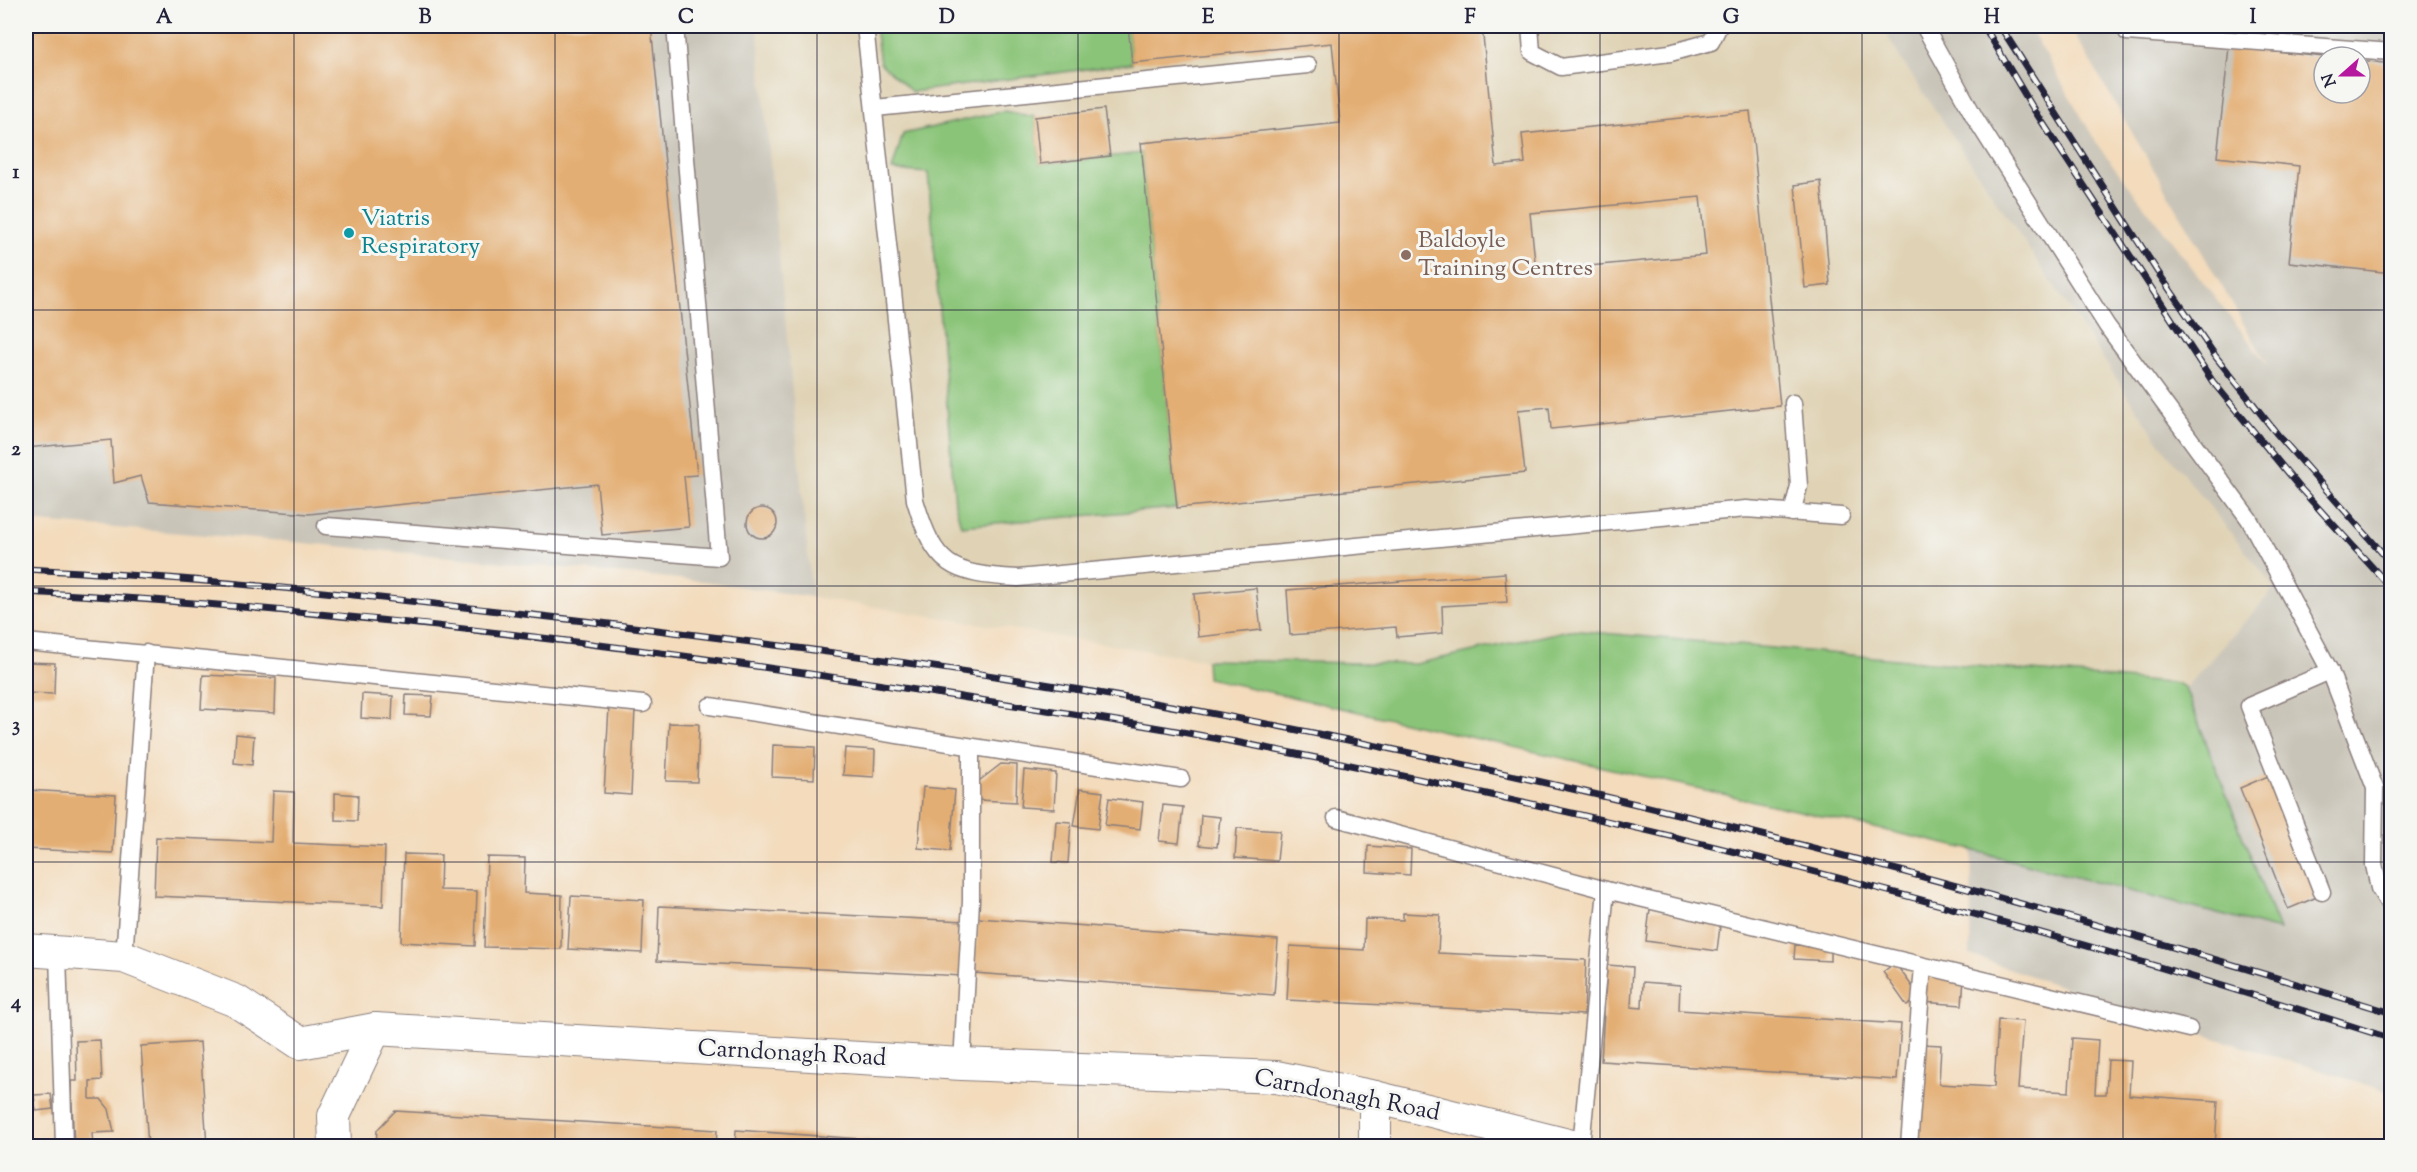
<svg xmlns="http://www.w3.org/2000/svg" width="2417" height="1172" viewBox="0 0 2417 1172" font-family="'Sorts Mill Goudy',serif">
<style>
.built{fill:#e0d3b5}
.industrial{fill:#c9c4b8;fill-rule:evenodd}
.green{fill:#8ac478;stroke:#56735a;stroke-width:1.5}
.building{fill:#e3ae73;fill-rule:evenodd}
.lines{fill:none;stroke-linecap:round;stroke-linejoin:round}
.service-casing{stroke:#8a7e7c;stroke-width:19}
.minor-casing{stroke:#8a7e7c;stroke-width:34}
.service{stroke:#fff;stroke-width:16}
.minor{stroke:#fff;stroke-width:32}
.rail-casing{stroke:#22223b;stroke-width:7}
.rail{stroke:#f6f6f2;stroke-width:4.5;stroke-dasharray:14;stroke-linecap:butt}
.grid{fill:none;stroke:#22223b;stroke-width:1.5;stroke-opacity:0.55}
.culture-dot{fill:#0f9aa8;stroke:#f6f6f2;stroke-width:2}
.education-dot{fill:#8d6e63;stroke:#f6f6f2;stroke-width:2}
.labels{text-anchor:middle;dominant-baseline:central;stroke-width:6;stroke-linejoin:round;paint-order:stroke}
.culture-label{font-size:24px;fill:#0d838f;stroke:#f6f6f2;text-anchor:start}
.education-label{font-size:24px;fill:#785e54;stroke:#f6f6f2;text-anchor:start}
.street-label{font-size:24px;fill:#22223b;stroke:#f6f6f2}
.neatline{fill:none;stroke:#22223b;stroke-width:2}
.grid-label{font-size:20px;text-anchor:middle;font-weight:bold;fill:#22223b}
</style>
<rect width="100%" height="100%" fill="#f6f6f2"/>
<filter id="ink" filterUnits="userSpaceOnUse"><feTurbulence type="fractalNoise" baseFrequency=".0167" numOctaves="2"/><feDisplacementMap in="SourceGraphic" scale="12" xChannelSelector="R" yChannelSelector="G"/><feConvolveMatrix kernelMatrix="1 2 1 2 8 2 1 2 1" color-interpolation-filters="sRGB"/></filter>
<filter id="wash" filterUnits="userSpaceOnUse"><feTurbulence type="fractalNoise" baseFrequency=".008" numOctaves="4" result="noise"/><feDisplacementMap in="SourceGraphic" scale="24" xChannelSelector="R" yChannelSelector="G"/><feGaussianBlur stdDeviation="1.35" result="paint"/><feColorMatrix in="noise" values="0 0 0 0 0 0 0 0 0 0 0 0 0 0 0 0 0 1.4 0 .05"/><feComposite in="paint" operator="in"/></filter>
<g filter="url(#wash)">
<rect width="100%" height="100%" fill="#f3dbbc"/>
<polygon class="built" points="757,26 1882,26 1900,58 2166,452 2275,588 2185,688 2179,684 1569,630 1415,664 1206,660 812,597"/>
<g class="industrial">
<polygon points="26,26 757,26 812,597 701,581 283,541 26,521"/>
<path d="M1882,26H2029L2099,147L2269,367L2070,26H2391V1092L2166,1023L1970,955L1972,850L2278,930L2185,688L2275,588L2166,452L1900,58ZM2324,57H2360V93H2324Z"/>
</g>
<g class="green">
<polygon points="875,26 1128,26 1132,63 912,92 880,63"/>
<polygon points="1004,111 1035,117 1040,164 1142,153 1177,508 961,526 955,504 928,173 892,170 903,134"/>
<polygon points="1569,630 2179,684 2185,688 2279,930 1972,850 1207,678 1206,660 1415,664"/>
</g>
<g id="blocks">
<g class="building">
<polygon points="26,26 651,26 697,475 684,476 689,527 602,535 597,484 309,514 149,502 141,476 114,483 111,440 26,448"/>
<path d="M1128,26H1482L1496,166L1525,163L1522,134L1750,111L1780,406L1551,429L1549,407L1518,410L1525,473L1177,508L1141,143L1340,123L1332,43L1132,63ZM1700,197L1706,255L1536,271L1530,213Z"/>
<polygon points="2229,47 2324,57 2324,93 2360,93 2360,60 2392,64 2392,273 2289,262 2299,166 2217,157"/>
<polygon points="1104,109 1110,156 1040,164 1035,117"/>
<polygon points="1821,181 1830,285 1805,288 1795,185"/>
<circle cx="762" cy="523" r="15"/>
<polygon points="1505,573 1507,602 1442,606 1443,633 1397,637 1396,627 1290,635 1287,590"/>
<polygon points="1256,588 1261,630 1198,637 1194,594"/>
<polygon points="26,662 55,663 54,694 26,693"/>
<polygon points="203,675 276,678 275,713 201,709"/>
<polygon points="362,694 393,696 392,720 361,718"/>
<polygon points="406,695 433,696 431,716 405,715"/>
<polygon points="609,707 635,709 631,795 604,793"/>
<polygon points="669,723 699,724 697,782 666,781"/>
<polygon points="236,734 254,736 252,765 234,763"/>
<polygon points="773,745 815,747 814,779 772,777"/>
<polygon points="845,748 875,750 874,777 843,775"/>
<polygon points="1001,764 1017,765 1016,802 979,800 979,781"/>
<polygon points="1024,770 1056,773 1054,809 1021,807"/>
<polygon points="2268,776 2317,897 2288,909 2240,788"/>
<polygon points="923,787 955,790 950,851 918,848"/>
<polygon points="1080,789 1103,792 1098,829 1074,826"/>
<polygon points="26,790 116,795 113,853 26,849"/>
<polygon points="273,791 294,792 293,843 385,847 383,906 154,896 156,837 271,842"/>
<polygon points="335,793 358,795 357,821 335,820"/>
<polygon points="1109,798 1143,802 1140,829 1105,825"/>
<polygon points="1163,805 1183,807 1179,843 1159,841"/>
<polygon points="1201,815 1220,817 1217,847 1199,845"/>
<polygon points="1056,821 1071,822 1068,863 1053,862"/>
<polygon points="1237,828 1280,831 1277,861 1235,858"/>
<polygon points="1368,846 1411,849 1410,875 1367,872"/>
<polygon points="404,854 441,855 440,890 477,891 475,946 401,942"/>
<polygon points="487,857 525,858 524,893 562,895 561,949 484,947"/>
<polygon points="571,896 644,900 642,953 568,949"/>
<polygon points="659,906 965,921 963,976 657,961"/>
<polygon points="1650,909 1721,918 1717,951 1646,941"/>
<polygon points="1403,913 1440,915 1438,953 1586,960 1584,1015 1287,1000 1290,946 1364,950 1365,919 1403,920"/>
<polygon points="978,918 1278,940 1274,995 974,973"/>
<polygon points="1795,945 1830,947 1830,961 1794,959"/>
<polygon points="1895,963 1920,997 1907,1006 1883,972"/>
<polygon points="1607,965 1633,967 1631,1007 1642,1008 1643,982 1680,985 1679,1010 1901,1024 1897,1080 1601,1061"/>
<polygon points="1924,976 1964,979 1962,1005 1922,1002"/>
<polygon points="1998,1020 2023,1021 2018,1089 2069,1092 2072,1038 2098,1040 2095,1094 2106,1094 2108,1060 2131,1061 2129,1095 2218,1101 2215,1146 2021,1146 1916,1140 1922,1044 1941,1045 1939,1084 1994,1087"/>
<polygon points="100,1040 102,1080 90,1081 90,1099 101,1099 109,1109 114,1132 92,1133 93,1146 74,1146 71,1081 77,1081 76,1041"/>
<polygon points="200,1042 207,1146 148,1146 141,1046"/>
<polygon points="51,1094 53,1109 36,1111 34,1095"/>
<polygon points="395,1111 717,1130 716,1146 376,1146 377,1130"/>
<polygon points="736,1130 943,1145 943,1146 735,1146"/>
<polygon points="969,1140 1039,1145 1039,1146 968,1146"/>
</g>
</g>
</g>
<g filter="url(#ink)">
<use href="#blocks" fill-opacity="0" stroke="#8a7e7c" stroke-width="1.5"/>
<g class="lines">
<g class="service-casing">
<g id="service">
<path d="M865,26L915,500C935,567 950,574 1018,578L1746,509L1841,516"/>
<polyline points="1530,26 1532,52 1561,67 1670,53 1711,42 1719,26"/>
<polyline points="1924,26 1975,118 2107,326 2249,519 2330,671 2375,788 2374,865 2379,888 2392,909"/>
<polyline points="2127,32 2392,52"/>
<polyline points="875,108 1308,65"/>
<polyline points="1792,513 1799,486 1793,403"/>
<polyline points="326,526 719,557 675,26"/>
<polyline points="26,642 643,704"/>
<polyline points="710,706 1181,779"/>
<polyline points="1336,818 1606,890 2189,1029"/>
<polyline points="2322,892 2249,706 2330,671"/>
<polyline points="58,954 64,1146"/>
<polyline points="124,957 146,653"/>
<polyline points="962,1064 971,901 971,747"/>
<polyline points="1581,1146 1606,890"/>
<polyline points="1909,1146 1923,966"/>
</g>
</g>
<g class="minor-casing">
<g id="minor">
<polyline points="26,950 124,957 236,1001 300,1043 375,1029 962,1064 1276,1077 1375,1097 1572,1146"/>
<polyline points="1375,1097 1375,1146"/>
<polyline points="335,1146 334,1116 375,1029"/>
</g>
</g>
<use href="#service" class="service"/>
<use href="#minor" class="minor"/>
<g class="rail-casing">
<g id="rail">
<polyline points="1984,26 2033,108 2213,382 2300,488 2392,589"/>
<polyline points="2000,26 2157,271 2216,357 2277,434 2392,564"/>
<path d="M26,569C215,578 405,600 593,622C770,644 946,666 1121,697C1551,772 1975,884 2392,1013"/>
<path d="M26,592C328,608 630,645 929,692C1017,706 1106,718 1193,734C1598,810 1999,912 2392,1039"/>
</g>
</g>
<use href="#rail" class="rail"/>
</g>
</g>
<path class="grid" d="M294,26V1146M555,26V1146M817,26V1146M1078,26V1146M1339,26V1146M1600,26V1146M1862,26V1146M2123,26V1146M26,310H2392M26,586H2392M26,862H2392"/>
<circle class="culture-dot" cx="349" cy="233" r="6"/>
<circle class="education-dot" cx="1406" cy="255" r="6"/>
<g class="labels">
<g class="culture-label">
<text x="361" y="219">Viatris<tspan x="361" dy="28">Respiratory</tspan></text>
</g>
<g class="education-label">
<text x="1418" y="241">Baldoyle<tspan x="1418" dy="28">Training Centres</tspan></text>
</g>
<g class="street-label">
<text transform="translate(792 1054) rotate(3)">Carndonagh Road</text>
<text transform="translate(1347 1096) rotate(11)">Carndonagh Road</text>
</g>
</g>
<rect width="2417" height="1172" fill="none" stroke="#f6f6f2" stroke-width="66"/>
<g transform="translate(2342 75) rotate(249)"><circle r="28" fill="#f6f6f2" stroke="#a1a1a9" stroke-width="1.5"/>
<path d="M0-4.5L10 22L0 15L-10 22Z" fill="#b5179e"/>
<text y="-9" font-size="16" font-weight="bold" text-anchor="middle" fill="#22223b">N</text>
</g>
<rect x="33" y="33" width="2351" height="1106" class="neatline"/>
<g class="grid-label">
<text x="164" y="23">A</text>
<text x="425" y="23">B</text>
<text x="686" y="23">C</text>
<text x="947" y="23">D</text>
<text x="1208" y="23">E</text>
<text x="1470" y="23">F</text>
<text x="1731" y="23">G</text>
<text x="1992" y="23">H</text>
<text x="2253" y="23">I</text>
<text x="16" y="178">1</text>
<text x="16" y="455">2</text>
<text x="16" y="731">3</text>
<text x="16" y="1008">4</text>
</g>
</svg>
